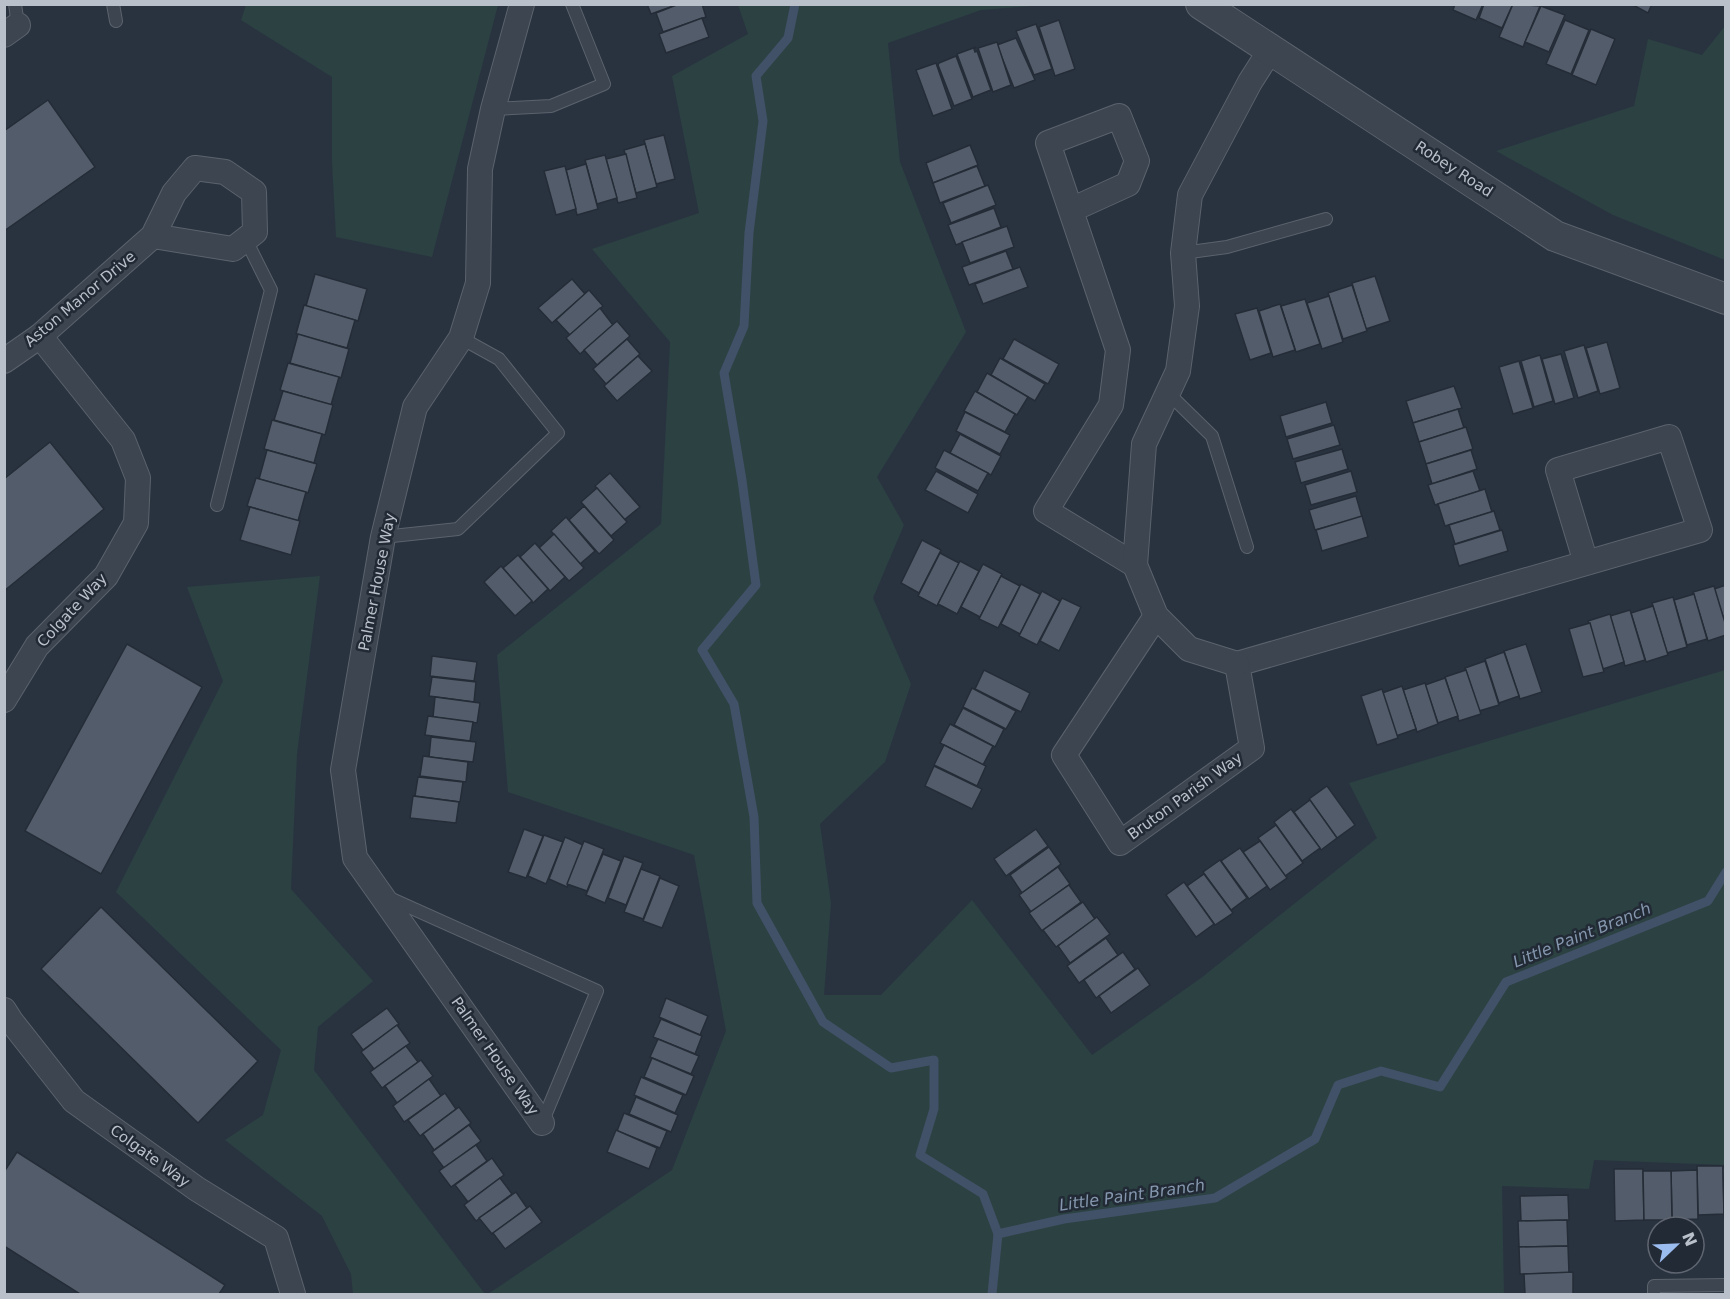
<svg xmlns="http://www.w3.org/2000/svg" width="1730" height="1299" viewBox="0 0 1730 1299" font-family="'DejaVu Sans',sans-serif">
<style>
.green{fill:#2c4142}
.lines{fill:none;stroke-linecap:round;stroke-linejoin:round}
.stream{stroke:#415167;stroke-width:9}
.building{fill:#535c6a;stroke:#242c37;stroke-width:1.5}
.service-casing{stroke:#5b636d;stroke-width:14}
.minor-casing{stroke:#5b636d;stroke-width:26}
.tertiary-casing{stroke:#5b636d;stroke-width:32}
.service{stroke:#3d4550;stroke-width:12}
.minor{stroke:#3d4550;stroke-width:24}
.tertiary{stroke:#3d4550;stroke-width:30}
.labels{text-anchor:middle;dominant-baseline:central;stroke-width:5;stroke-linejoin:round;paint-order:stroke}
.street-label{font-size:15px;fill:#bac0ca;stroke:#222a35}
.water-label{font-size:16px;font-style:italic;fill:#8597ae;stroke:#222a35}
</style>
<rect width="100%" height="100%" fill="#293340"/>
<g class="green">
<polygon points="246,5 498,5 432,257 336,237 332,162 332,77 241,20"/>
<polygon points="738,5 1043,5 981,10 888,43 900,162 966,332 877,477 904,525 873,598 911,684 885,762 820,824 831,903 824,995 881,995 972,900 1092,1055 1201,978 1377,838 1349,783 1725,670 1725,1165 1594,1160 1589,1189 1502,1186 1504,1294 488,1294 672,1170 726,1031 694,855 508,792 497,655 661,524 670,342 592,249 699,213 672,76 748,34"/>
<polygon points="1725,26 1725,260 1613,215 1496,151 1634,106 1648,39 1702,55"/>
<polygon points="320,576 297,754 291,889 373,981 318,1027 314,1070 485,1294 353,1294 351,1274 322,1216 225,1140 263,1115 281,1050 116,892 223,681 187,587"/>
</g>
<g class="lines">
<g class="stream">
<polyline points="795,4 788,38 756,76 763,121 749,233 744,326 724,373 742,480 756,585 702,650 734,704 754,817 757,903 823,1022 891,1068 934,1060 934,1109 920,1155 983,1194 998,1234"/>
<polyline points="992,1294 998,1234 1064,1219 1215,1198 1315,1139 1338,1085 1381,1071 1440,1087 1506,982 1708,901 1726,872"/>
</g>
</g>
<g class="building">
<polygon points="647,4 679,4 651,14"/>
<polygon points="679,4 702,4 706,17 663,32 656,13"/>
<polygon points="1455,4 1483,4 1476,20 1453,10"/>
<polygon points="1484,4 1513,4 1502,28 1479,18"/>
<polygon points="1513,4 1540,6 1523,47 1499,37"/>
<polygon points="1631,4 1652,4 1648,13"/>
<polygon points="1541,6 1565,15 1549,52 1525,42"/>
<polygon points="702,18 709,37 666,53 659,34"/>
<polygon points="1059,20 1075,69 1055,76 1039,27"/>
<polygon points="1565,20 1589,30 1571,74 1546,64"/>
<polygon points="1036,24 1052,69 1034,75 1016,31"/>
<polygon points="1591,29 1615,39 1596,85 1572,75"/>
<polygon points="1016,38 1035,80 1014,88 997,45"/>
<polygon points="997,42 1011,85 993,92 978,48"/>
<polygon points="976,47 974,49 975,52 977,51 991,90 973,97 957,54"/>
<polygon points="956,56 972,99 954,106 938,65 939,63"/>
<polygon points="936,63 952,109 933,116 916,70"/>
<polygon points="48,100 95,167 4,231 4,131"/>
<polygon points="664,135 675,179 656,184 644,140"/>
<polygon points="645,144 657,187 636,193 624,150"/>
<polygon points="970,145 978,165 933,183 926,163"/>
<polygon points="626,154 637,198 618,203 606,159"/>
<polygon points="605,155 617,198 597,204 585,160"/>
<polygon points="586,164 598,209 577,215 566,170"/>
<polygon points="565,166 576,209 556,215 544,171"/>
<polygon points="977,166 985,186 940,203 933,183"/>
<polygon points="988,185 996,205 951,223 943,203"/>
<polygon points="994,208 1001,227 956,245 948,225"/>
<polygon points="1007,226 1014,247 970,263 962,242"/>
<polygon points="1006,251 1013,269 969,285 962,267"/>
<polygon points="1020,267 1028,287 983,304 975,284"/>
<polygon points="315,274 367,289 358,321 306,306"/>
<polygon points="1375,276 1390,321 1366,329 1352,283"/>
<polygon points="572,279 585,294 552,323 538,308"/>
<polygon points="1352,285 1367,331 1343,339 1328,293"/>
<polygon points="589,290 603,306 570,335 556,320"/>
<polygon points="1329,296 1343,342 1322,349 1307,303"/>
<polygon points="1305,299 1320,344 1296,352 1281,306"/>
<polygon points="1280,304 1295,350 1273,357 1259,311"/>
<polygon points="304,305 355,320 347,348 296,334"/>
<polygon points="600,308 613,325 580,354 566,338"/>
<polygon points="1257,308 1271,353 1250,360 1235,314"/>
<polygon points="617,321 630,336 597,365 584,350"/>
<polygon points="298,334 349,349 341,378 290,363"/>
<polygon points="627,339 640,354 606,384 593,369"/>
<polygon points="1014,339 1059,364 1048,384 1003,359"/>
<polygon points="1607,342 1620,388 1600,394 1586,348"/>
<polygon points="1584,345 1598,391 1578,398 1564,351"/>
<polygon points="1561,354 1574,398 1555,404 1542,359"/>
<polygon points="1540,355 1553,401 1534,407 1521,361"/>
<polygon points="638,356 652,371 617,401 604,386"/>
<polygon points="1000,358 1045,384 1035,401 991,375"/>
<polygon points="1519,361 1533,408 1513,414 1499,367"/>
<polygon points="288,363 339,377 331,405 280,390"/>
<polygon points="987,373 1028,397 1017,415 977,392"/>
<polygon points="1454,386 1462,408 1413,423 1406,401"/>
<polygon points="283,391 333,405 325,435 274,420"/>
<polygon points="975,391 1015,414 1005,432 964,411"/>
<polygon points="1326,402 1332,423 1286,437 1280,416"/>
<polygon points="1458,409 1464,428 1419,442 1413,423"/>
<polygon points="965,412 1010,435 1000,454 956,431"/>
<polygon points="272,420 322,434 314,463 264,449"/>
<polygon points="1334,425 1340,445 1293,459 1287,439"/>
<polygon points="1466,427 1473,449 1426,464 1419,442"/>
<polygon points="960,434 1001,456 991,475 950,453"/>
<polygon points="50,442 104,509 4,591 4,479"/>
<polygon points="1342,449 1348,469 1301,483 1295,462"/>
<polygon points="267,450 317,464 308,493 259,479"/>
<polygon points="944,450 988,473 978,491 935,468"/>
<polygon points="1471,450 1477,469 1432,484 1426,464"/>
<polygon points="936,471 978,494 968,513 925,490"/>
<polygon points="1351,471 1357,492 1311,505 1305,485"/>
<polygon points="1473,471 1480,491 1435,505 1428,485"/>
<polygon points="610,473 640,507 624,520 595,486"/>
<polygon points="256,478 306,492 298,521 247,506"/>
<polygon points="597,488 627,522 611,536 581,502"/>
<polygon points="1485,489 1492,512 1445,526 1438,504"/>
<polygon points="1356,496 1362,517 1315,530 1309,510"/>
<polygon points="584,506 614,540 599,554 569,520"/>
<polygon points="250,507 300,521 291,555 240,540"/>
<polygon points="1494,511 1500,530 1455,544 1449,525"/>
<polygon points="1362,516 1368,537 1322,551 1316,530"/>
<polygon points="566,517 595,551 580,564 551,531"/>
<polygon points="1502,530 1508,551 1459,566 1453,545"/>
<polygon points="554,534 584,568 569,581 539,548"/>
<polygon points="922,540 941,550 919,593 901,583"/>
<polygon points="535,543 565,577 550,591 520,557"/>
<polygon points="940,553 959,563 937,606 918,596"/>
<polygon points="518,555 548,589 533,603 503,568"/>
<polygon points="960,561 979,571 957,614 938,604"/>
<polygon points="983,564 1002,574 980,617 961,607"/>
<polygon points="501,566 532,601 515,616 484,582"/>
<polygon points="1001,576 1020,586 998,628 979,619"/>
<polygon points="1021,584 1040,594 1020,634 1001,624"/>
<polygon points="1726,585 1726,626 1714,589"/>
<polygon points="1714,586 1726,626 1726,635 1708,641 1693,592"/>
<polygon points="1042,591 1060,601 1037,645 1019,636"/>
<polygon points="1694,594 1707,639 1687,645 1674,600"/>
<polygon points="1673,597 1687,647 1667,653 1652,603"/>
<polygon points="1062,598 1081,607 1059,651 1040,641"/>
<polygon points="1653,606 1668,655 1646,662 1631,613"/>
<polygon points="1630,610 1645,660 1625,666 1610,616"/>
<polygon points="1610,614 1624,662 1603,669 1588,621"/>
<polygon points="1590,623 1604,672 1583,677 1569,629"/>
<polygon points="127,644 202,687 101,874 25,831"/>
<polygon points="1526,644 1542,692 1520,699 1504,651"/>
<polygon points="1504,652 1519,696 1499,703 1485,659"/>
<polygon points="432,656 477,662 474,681 430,676"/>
<polygon points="1485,661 1499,705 1479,711 1465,668"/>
<polygon points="984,670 1030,693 1021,712 975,689"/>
<polygon points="1466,670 1481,714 1459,721 1445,677"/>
<polygon points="432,677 476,682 474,702 429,696"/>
<polygon points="1445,678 1458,716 1438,723 1425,685"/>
<polygon points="1425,683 1438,724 1417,732 1403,690"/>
<polygon points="1402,686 1416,729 1396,736 1382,693"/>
<polygon points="972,688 1016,711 1006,729 963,707"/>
<polygon points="1382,689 1398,738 1377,745 1361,696"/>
<polygon points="435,697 480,703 477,723 433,717"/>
<polygon points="963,708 1004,729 995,747 954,725"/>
<polygon points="428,716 473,722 470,741 425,735"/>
<polygon points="950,724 993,746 983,765 940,743"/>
<polygon points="431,737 476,742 473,762 429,757"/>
<polygon points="944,745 986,766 977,786 934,765"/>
<polygon points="423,756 468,762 466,782 420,776"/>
<polygon points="934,766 982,789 972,809 925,786"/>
<polygon points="418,777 463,782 460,802 415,796"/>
<polygon points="1327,786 1355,825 1337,838 1309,799"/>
<polygon points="413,796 459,802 456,823 410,818"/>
<polygon points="1310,800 1337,838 1321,850 1294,812"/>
<polygon points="1291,809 1320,848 1302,861 1274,822"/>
<polygon points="1276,825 1303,863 1285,876 1258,838"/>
<polygon points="524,829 543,836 526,878 508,872"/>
<polygon points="1036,829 1048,846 1006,876 994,859"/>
<polygon points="544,835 563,842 546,884 528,876"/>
<polygon points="565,837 583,845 567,887 549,879"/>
<polygon points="584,841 604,849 587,891 567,884"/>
<polygon points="1260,841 1287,878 1270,890 1243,852"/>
<polygon points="1049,847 1061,864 1022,893 1010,875"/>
<polygon points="1240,848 1267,886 1249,899 1221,861"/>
<polygon points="603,854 621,861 605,903 586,895"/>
<polygon points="624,856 643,863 626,905 608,898"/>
<polygon points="1220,860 1247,898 1231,910 1203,872"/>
<polygon points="1058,867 1070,884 1031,912 1019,895"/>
<polygon points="641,869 660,876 643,919 624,912"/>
<polygon points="1204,874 1233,913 1215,925 1187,886"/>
<polygon points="660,878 679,886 662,928 643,921"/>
<polygon points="1184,882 1214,924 1196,937 1166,895"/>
<polygon points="1069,885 1081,902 1042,931 1029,913"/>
<polygon points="1083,902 1095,919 1056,947 1043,930"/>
<polygon points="101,907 258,1061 198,1123 41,969"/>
<polygon points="1097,917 1110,934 1070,963 1058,946"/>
<polygon points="1106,938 1118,955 1079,983 1067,966"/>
<polygon points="1123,952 1135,969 1096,998 1084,980"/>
<polygon points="1138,968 1150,985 1111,1013 1099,996"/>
<polygon points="666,998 708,1016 700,1035 659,1017"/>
<polygon points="387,1008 399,1024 363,1050 351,1034"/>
<polygon points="661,1019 702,1036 695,1054 653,1037"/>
<polygon points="397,1025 410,1043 374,1069 361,1052"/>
<polygon points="658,1039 699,1056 691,1074 650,1057"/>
<polygon points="406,1046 418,1062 382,1088 370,1072"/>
<polygon points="652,1058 694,1076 686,1095 644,1077"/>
<polygon points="421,1060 433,1076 397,1103 385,1086"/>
<polygon points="641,1077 683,1095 675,1113 634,1095"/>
<polygon points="429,1079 441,1096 404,1122 393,1106"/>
<polygon points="445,1093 456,1109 420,1136 408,1120"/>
<polygon points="636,1097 678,1115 671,1132 629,1114"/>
<polygon points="459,1107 471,1123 434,1150 423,1134"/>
<polygon points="624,1113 667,1131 660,1148 617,1131"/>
<polygon points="469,1125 481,1141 444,1168 432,1152"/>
<polygon points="616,1130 657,1148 649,1169 607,1152"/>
<polygon points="476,1145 487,1161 451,1187 439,1171"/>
<polygon points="17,1152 225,1285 219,1294 80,1294 4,1246 4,1172"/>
<polygon points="492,1158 504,1175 468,1202 455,1185"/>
<polygon points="1697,1166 1723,1166 1724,1214 1698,1215"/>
<polygon points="1723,1168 1726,1168 1726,1217 1724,1217"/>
<polygon points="1614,1169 1643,1169 1644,1220 1615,1221"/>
<polygon points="1697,1170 1698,1219 1672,1220 1671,1171"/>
<polygon points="1643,1171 1671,1171 1672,1220 1644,1220"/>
<polygon points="500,1178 512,1194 476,1221 464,1205"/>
<polygon points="516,1192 527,1208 492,1234 479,1218"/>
<polygon points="1568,1195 1569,1220 1521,1221 1520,1196"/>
<polygon points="530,1206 542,1222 505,1249 493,1233"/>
<polygon points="1567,1220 1568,1246 1519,1247 1518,1221"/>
<polygon points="1568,1246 1569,1273 1520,1274 1519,1247"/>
<polygon points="1573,1272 1573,1294 1525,1294 1524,1274"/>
</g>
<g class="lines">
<g class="service-casing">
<g id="service">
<polyline points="15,4 18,25"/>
<polyline points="113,4 116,21"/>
<polyline points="493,109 551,106 604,84 572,4"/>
<polyline points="1183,253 1227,247 1326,219"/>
<polyline points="1168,393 1212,436 1247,547"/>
<polyline points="217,505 271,290 246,240"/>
<polyline points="383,537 458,529 558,433 499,359 461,338"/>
<polyline points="387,897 597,991 542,1123"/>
<polyline points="1654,1294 1654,1286 1726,1285"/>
</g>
</g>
<g class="minor-casing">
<g id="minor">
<polyline points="522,4 493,109 480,169 478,283 461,338 415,407 383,537 343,770 355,858 542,1123"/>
<polyline points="4,35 18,25"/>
<polyline points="1071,210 1128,184 1137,161 1119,116 1048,143 1118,350 1111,405 1046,511 1135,565"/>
<polyline points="4,361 40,336 153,236 233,249 255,232 254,192 225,172 195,168 174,193 153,236"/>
<polyline points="1156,616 1064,755 1120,843 1252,748 1237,664 1700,530 1669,437 1558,470 1586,563"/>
<polyline points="1237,664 1189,649 1156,616 1135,565 1144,444 1178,371 1187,306 1183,253 1190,195 1250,82 1271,49"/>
<polyline points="4,700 37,646 106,576 136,523 138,478 123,440 40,336"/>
<polyline points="4,1010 11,1021 74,1101 197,1189 276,1238 293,1294"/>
</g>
</g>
<g class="tertiary-casing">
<polyline id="tertiary" points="1201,4 1555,236 1726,299"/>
</g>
<use href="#service" class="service"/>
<use href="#minor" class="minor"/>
<use href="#tertiary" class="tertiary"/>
</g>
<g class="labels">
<g class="street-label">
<text transform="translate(1454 169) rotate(33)">Robey Road</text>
<text transform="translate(80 299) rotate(-40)">Aston Manor Drive</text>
<text transform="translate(377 582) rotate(-79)">Palmer House Way</text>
<text transform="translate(72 610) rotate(-47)">Colgate Way</text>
<text transform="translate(1185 796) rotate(-36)">Bruton Parish Way</text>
<text transform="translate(495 1056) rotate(55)">Palmer House Way</text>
<text transform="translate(150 1156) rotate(36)">Colgate Way</text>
</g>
<g class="water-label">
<text transform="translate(1582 935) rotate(-22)">Little Paint Branch</text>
<text transform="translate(1132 1195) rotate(-8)">Little Paint Branch</text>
</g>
</g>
<rect width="1730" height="1299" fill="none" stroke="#bac0ca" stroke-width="12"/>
<g transform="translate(1676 1245) rotate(67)"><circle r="28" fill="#222a35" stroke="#5f6671" stroke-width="1.5"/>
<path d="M0-4.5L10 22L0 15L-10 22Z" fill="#9bbcee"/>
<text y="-9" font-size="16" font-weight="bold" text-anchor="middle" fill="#bac0ca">N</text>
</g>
</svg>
